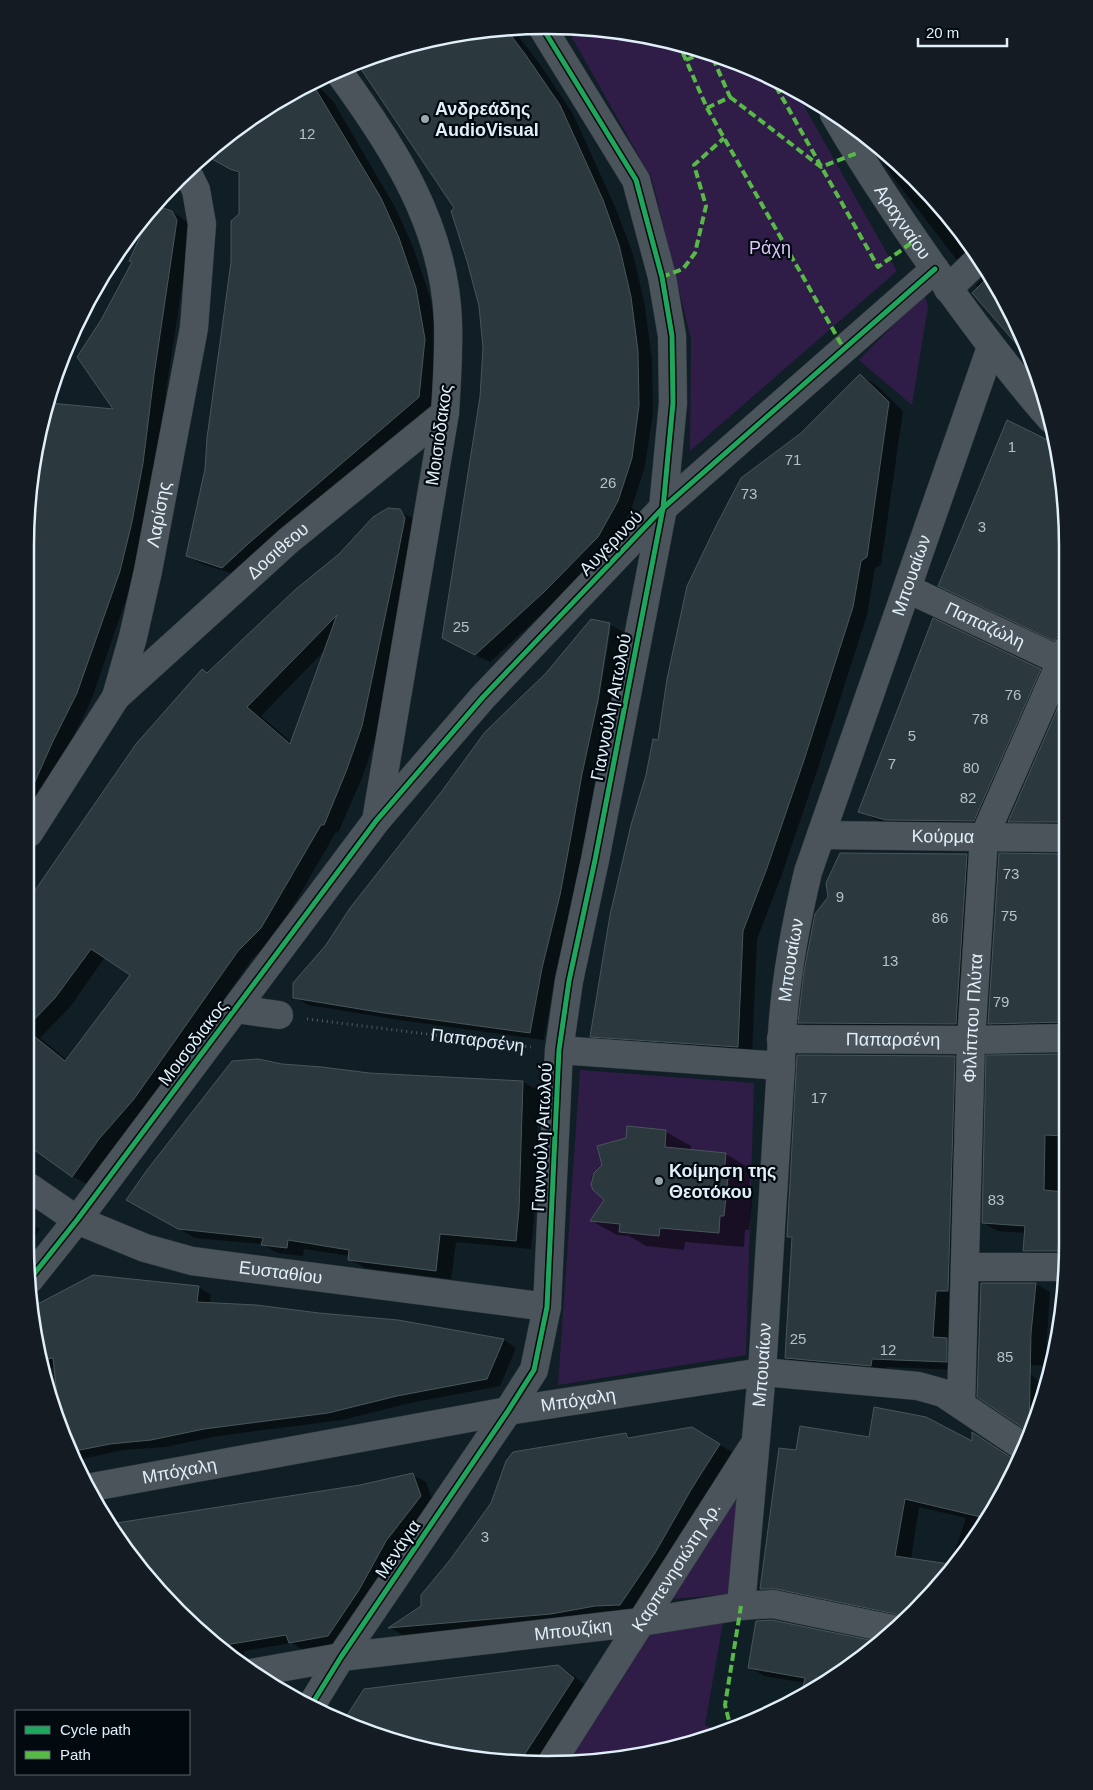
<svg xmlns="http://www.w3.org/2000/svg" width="1093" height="1790" viewBox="0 0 1093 1790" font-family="Arial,sans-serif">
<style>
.green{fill:#2f1d47;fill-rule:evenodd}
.shadow{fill:#0007;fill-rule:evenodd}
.building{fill:#2b383d;stroke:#48565a;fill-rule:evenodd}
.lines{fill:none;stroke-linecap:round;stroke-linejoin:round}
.minor-casing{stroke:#2d373e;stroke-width:29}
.path{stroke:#505a60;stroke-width:3;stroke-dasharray:1 4;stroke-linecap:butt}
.minor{stroke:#4b545b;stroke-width:28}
.quiet{stroke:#58b947;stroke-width:4;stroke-dasharray:8 4;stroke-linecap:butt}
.cycleway-casing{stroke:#02090f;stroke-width:8}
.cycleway{stroke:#20a55d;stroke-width:5}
.poi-dot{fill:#97a6af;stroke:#02090f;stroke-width:2}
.labels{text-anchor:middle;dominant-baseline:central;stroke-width:4.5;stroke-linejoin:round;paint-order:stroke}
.number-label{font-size:15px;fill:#b3c1ca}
.poi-label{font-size:18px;font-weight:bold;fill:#e0eff9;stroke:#02090f;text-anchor:start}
.street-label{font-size:18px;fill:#e0eff9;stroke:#02090f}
.park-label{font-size:18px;fill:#dcc5fd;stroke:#02090f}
.rim{fill:none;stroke:#e0eff9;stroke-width:2.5}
</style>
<rect width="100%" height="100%" fill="#101e26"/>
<g class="green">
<polygon points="580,26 681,43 777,79 795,90 897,271 690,451 691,339 652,179 566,27"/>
<polygon points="924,294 928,306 912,405 859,360"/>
<path d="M580,1070L754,1083L746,1355L558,1385ZM627,1127L666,1130L665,1147L726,1153L724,1176L728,1177L724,1216H720L719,1233L660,1228L659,1236L620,1232V1224L597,1221L595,1213L598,1209L602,1208L603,1195L596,1193L593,1190L591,1177L598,1168L606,1167L625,1145Z"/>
<polygon points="738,1492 730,1594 672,1599"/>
<polygon points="723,1622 705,1725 723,1734 714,1737 615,1760 566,1764 648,1627"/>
</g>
<g class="shadow">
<polygon points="512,28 539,63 573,114 616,209 633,254 645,306 652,360 653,413 645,466 631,510 612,544 558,599 490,662 457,646 485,348 480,306 456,208 358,62 379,53 478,30"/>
<polygon points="314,82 333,101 395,207 413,247 430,297 439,348 433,405 237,575 202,564 187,555 206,469 241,215 240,174 204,154 286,95"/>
<polygon points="871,139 939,203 979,260 971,268 956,259 893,177 880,158 883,155"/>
<polygon points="172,212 186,221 191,228 167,384 157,471 133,579 91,701 29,827 29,479 49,405 115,411"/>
<polygon points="989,273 998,286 1025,351 974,293 979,288 976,285"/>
<polygon points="861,376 875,384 903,411 881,565 875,568 867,615 818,768 781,877 757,939 752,1055 605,1044 591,1036 659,742 802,434"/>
<path d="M399,511L414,519L419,528L377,734L362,778L338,833L336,832L276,936L252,959L149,1107L114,1147L87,1184L72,1176L29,1144V901L208,674ZM325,650L291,742L261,716ZM105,957L132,974L67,1060L40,1038L70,1007Z"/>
<polygon points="1067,512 1066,647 955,594 940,585"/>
<path d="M609,624L623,632L611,708L595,782L584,844L573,903L555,976L544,1040L399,1020L308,1005L294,997L327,946ZM608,627H611L598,706H595Z"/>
<polygon points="1040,670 1054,678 988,829 900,828 874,819 860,811"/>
<polygon points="1066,692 1066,830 1024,830 1009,821"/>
<polygon points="1000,854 1065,854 1065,1031 1004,1032 989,1023"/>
<polygon points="967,856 981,864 971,1032 814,1031 800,1023"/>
<polygon points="1065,1055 1064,1143 1060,1143 1058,1193 1064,1193 1064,1259 1039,1259 1024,1251 1026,1233 998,1231 983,1223"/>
<polygon points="955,1057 969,1065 948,1340 962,1348 961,1370 886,1367 886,1374 801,1366 786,1358 793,1239 788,1236"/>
<polygon points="282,1065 412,1078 523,1082 539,1091 534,1218 531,1249 456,1242 451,1279 365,1268 349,1259 350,1256 304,1249 303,1256 278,1253 262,1244 195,1238 128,1200"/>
<polygon points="628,1128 666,1132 691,1146 691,1151 726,1154 751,1169 749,1190 753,1192 749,1230 745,1230 744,1247 685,1242 684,1250 646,1246 629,1236 617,1235 592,1221 605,1200 627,1139"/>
<polygon points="29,1222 40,1229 29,1246"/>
<polygon points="93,1276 198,1287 211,1295 210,1304 504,1340 516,1348 500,1386 410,1403 342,1420 218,1436 165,1447 123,1450 78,1460 71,1456 63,1436 55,1367 43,1370 30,1309"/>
<polygon points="1036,1284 1050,1292 1045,1366 1016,1364 1026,1370 1044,1386 1031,1432 978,1396"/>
<polygon points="626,1434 633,1439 705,1436 732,1452 705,1496 667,1560 634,1612 565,1621 402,1635 391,1628 422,1607"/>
<path d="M973,1434L1017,1462L960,1561L902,1620L776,1597L762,1588L797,1452L870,1439L973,1443ZM919,1507L966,1518L950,1565L911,1559Z"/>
<polygon points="413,1475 426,1482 434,1504 341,1643 303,1650 292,1643 244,1651 244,1658 235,1659 178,1612 133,1561 111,1526 360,1486"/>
<polygon points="772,1621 878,1643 864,1657 803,1695 805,1683 764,1676 749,1667"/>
<polygon points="558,1666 572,1674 586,1686 535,1764 478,1760 379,1737 346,1721 365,1691"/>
</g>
<g class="building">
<polygon points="506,29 525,54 560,105 603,200 619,245 631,297 638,351 639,405 632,458 618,501 598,537 544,592 475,655 442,638 480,397 483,348 479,306 467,261 451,211 454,208 357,63 379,53 478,30"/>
<polygon points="312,83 381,198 399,238 416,288 425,339 419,397 249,543 222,568 186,556 205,469 207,438 231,262 231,221 239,214 239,172 230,169 203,154 286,95"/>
<polygon points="163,208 172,211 177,220 154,375 143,463 132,522 120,571 77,693 53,741 29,795 29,479 50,403 113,409 77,357 101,320 132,262 129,261 150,215 154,209"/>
<polygon points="990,275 998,286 1023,345 1019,347 972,293"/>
<polygon points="860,374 889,402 867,557 861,561 853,607 804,760 767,868 743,931 738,1047 590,1037 610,915 631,825 646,775 653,739 658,740 667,679 687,586 716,526 741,478 801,433"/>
<polygon points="1007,420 1056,444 1067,512 1066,635 1057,637 1054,641 938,586"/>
<path d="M388,508L400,509L405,518L393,579L362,726L347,769L324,825H321L261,928L238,951L134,1099L99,1139L72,1177L29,1146V1032L65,1061L130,975L91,949L55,998L29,1025V899L136,744L202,669L207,673L296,589L339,554L373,517ZM337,615L290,744L247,707Z"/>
<polygon points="933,618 1041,669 974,821 885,820 858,812"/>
<polygon points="591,619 610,623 598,700 582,774 571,836 560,895 542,968 530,1033 384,1013 293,998 293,983 326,945 350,908 442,791 485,732 546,673"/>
<polygon points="1066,689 1066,822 1008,822"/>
<polygon points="840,853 967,854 956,1024 798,1023 804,971 815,914 828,897 826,883"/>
<polygon points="999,853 1065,854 1065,924 1062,957 1065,957 1065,1022 988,1024"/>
<polygon points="1065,1054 1064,1136 1045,1135 1044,1190 1064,1192 1064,1251 1023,1251 1025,1226 982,1223 986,1055"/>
<polygon points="797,1055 955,1056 948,1291 936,1291 933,1337 947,1338 947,1362 872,1359 871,1366 785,1358 792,1237 787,1237"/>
<polygon points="258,1059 282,1064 322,1067 369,1073 523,1081 519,1209 516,1241 440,1234 436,1271 348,1260 349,1250 288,1240 287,1248 261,1245 263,1238 178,1229 126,1200 147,1170 232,1061"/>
<polygon points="627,1126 666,1130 665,1147 726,1153 724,1176 728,1177 724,1216 720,1216 719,1233 660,1228 659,1236 619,1232 620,1224 590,1221 604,1200 593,1190 591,1185 594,1173 602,1165 597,1146 626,1138"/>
<polygon points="93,1275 199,1286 197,1302 256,1305 319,1313 398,1320 504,1339 487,1379 397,1396 328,1413 204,1429 151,1440 110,1444 70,1452 61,1432 53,1358 41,1360 30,1308"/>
<polygon points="981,1283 1036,1283 1031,1333 1029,1432 977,1397"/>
<polygon points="874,1407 926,1417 972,1441 972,1432 1018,1462 985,1518 905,1499 895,1556 956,1565 903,1618 895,1614 776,1589 760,1589 779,1448 796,1450 800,1426 869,1437"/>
<polygon points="692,1427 720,1444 692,1488 655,1553 620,1605 595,1606 551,1614 388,1628 421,1606 421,1595 450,1560 491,1503 506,1461 513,1452 626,1433 628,1438"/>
<polygon points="413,1473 421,1496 386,1541 359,1590 328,1636 289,1643 286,1635 219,1646 178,1612 133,1561 110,1524 360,1485"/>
<polygon points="772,1620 879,1642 864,1657 801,1696 805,1678 748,1668 756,1621"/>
<polygon points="558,1665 574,1678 519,1763 478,1760 379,1737 344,1720 364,1689"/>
</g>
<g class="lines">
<g class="minor-casing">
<g id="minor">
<path d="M338,71C393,146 445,226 448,322C449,352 447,383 445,413L376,821"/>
<path id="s2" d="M834,114C865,168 899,218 934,268C971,320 1009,372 1051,419"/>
<polyline points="948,289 979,259"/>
<path id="s3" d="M908,589L1061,661"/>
<path id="s4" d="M116,697L288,541L445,413"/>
<path id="s5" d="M29,833L116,697L133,637L148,571L194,328L202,224L196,190L187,172"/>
<path id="s6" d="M821,835L1066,838"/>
<polyline points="236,1009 279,1015"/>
<path id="s7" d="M781,1039L971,1040L1065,1038"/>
<polyline points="559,1050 781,1066"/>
<path id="s8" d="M29,1187L77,1220L145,1248L192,1261L547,1307"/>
<polyline points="966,1267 1064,1267"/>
<polyline points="30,1279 77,1220 376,821 483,697 663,508 935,269"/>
<path id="s9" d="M961,1404L971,1040L984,837L1066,650"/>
<path id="s10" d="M87,1488L508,1411L762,1372L918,1386L943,1393L1025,1448"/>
<path id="s11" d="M741,1606L762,1372L781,1066C781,1002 793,935 808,872L991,347"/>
<path id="s12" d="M251,1673L341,1657L641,1622L741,1606L773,1604L892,1629"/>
<polyline points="312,1704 341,1657 508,1411 534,1370 547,1307 559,1050 569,981 595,860 663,508 673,403 672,336 662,277 636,180 542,27"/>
<path id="s13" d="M550,1765L752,1448"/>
</g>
</g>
<path class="path" id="s1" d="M307,1019L531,1047"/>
<use href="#minor" class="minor"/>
<g class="quiet">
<polyline points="678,42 707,108 844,349"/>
<polyline points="686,60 705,52"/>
<polyline points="770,76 878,267 914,241"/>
<polyline points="730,97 821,167 857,153"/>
<polyline points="707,108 730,97 711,54"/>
<polyline points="662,277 683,269 695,253 706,206 694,165 724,138"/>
<polyline points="738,1727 729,1721 725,1705 741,1606"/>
</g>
<g class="cycleway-casing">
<g id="cycleway">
<polyline points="30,1279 77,1220 376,821 483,697 663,508 935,269"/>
<polyline points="312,1704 341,1657 508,1411 534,1370 547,1307 559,1050 569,981 595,860 663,508 673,403 672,336 662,277 636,180 542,27"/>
</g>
</g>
<use href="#cycleway" class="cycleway"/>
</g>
<g class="poi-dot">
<circle cx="425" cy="119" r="5"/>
<circle cx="659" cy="1181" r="5"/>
</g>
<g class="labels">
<g class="number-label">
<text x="307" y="133">12</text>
<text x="1012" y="446">1</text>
<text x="793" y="459">71</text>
<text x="608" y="482">26</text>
<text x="749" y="493">73</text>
<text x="982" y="526">3</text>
<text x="461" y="626">25</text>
<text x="1013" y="694">76</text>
<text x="980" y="718">78</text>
<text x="912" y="735">5</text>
<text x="892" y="763">7</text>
<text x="971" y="767">80</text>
<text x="968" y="797">82</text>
<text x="1011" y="873">73</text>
<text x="840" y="896">9</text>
<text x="1009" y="915">75</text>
<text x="940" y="917">86</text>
<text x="890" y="960">13</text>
<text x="1001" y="1001">79</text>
<text x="819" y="1097">17</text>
<text x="996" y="1199">83</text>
<text x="798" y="1338">25</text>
<text x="888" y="1349">12</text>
<text x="1005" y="1356">85</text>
<text x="485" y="1536">3</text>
</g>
<g class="poi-label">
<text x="435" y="109">Ανδρεάδης<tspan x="435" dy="21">AudioVisual</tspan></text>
<text x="669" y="1171">Κοίμηση της<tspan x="669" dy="21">Θεοτόκου</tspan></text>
</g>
<g class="street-label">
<text stroke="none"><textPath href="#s2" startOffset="128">Αραχναίου</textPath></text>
<text transform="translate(439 435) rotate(-82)">Μοισιόδακος</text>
<text stroke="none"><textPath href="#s5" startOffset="349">Λαρίσης</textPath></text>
<text transform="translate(611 543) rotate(-46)">Αυγερινού</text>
<text stroke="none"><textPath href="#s4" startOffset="218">Δοσιθεου</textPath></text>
<text stroke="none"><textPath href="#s11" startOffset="1052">Μπουαίων</textPath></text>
<text stroke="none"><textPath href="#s3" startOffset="85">Παπαζώλη</textPath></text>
<text transform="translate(611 707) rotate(-79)">Γιαννούλη Αιτωλού</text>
<text stroke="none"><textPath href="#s6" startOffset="122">Κούρμα</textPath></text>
<text stroke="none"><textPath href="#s11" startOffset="648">Μπουαίων</textPath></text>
<text stroke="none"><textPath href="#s9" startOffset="386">Φιλίππου Πλύτα</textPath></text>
<text stroke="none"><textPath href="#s7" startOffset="112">Παπαρσένη</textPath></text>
<text stroke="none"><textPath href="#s1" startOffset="172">Παπαρσένη</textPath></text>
<text transform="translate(193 1043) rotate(-53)">Μοισοδιακος</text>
<text transform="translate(542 1137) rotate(-87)">Γιαννούλη Αιτωλού</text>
<text stroke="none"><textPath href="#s8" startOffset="270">Ευσταθίου</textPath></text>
<text stroke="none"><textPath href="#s11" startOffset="242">Μπουαίων</textPath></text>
<text stroke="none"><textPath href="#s10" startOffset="499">Μπόχαλη</textPath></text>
<text stroke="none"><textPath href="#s10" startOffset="94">Μπόχαλη</textPath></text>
<text transform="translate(398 1549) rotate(-56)">Μενάγια</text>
<text stroke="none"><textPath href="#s13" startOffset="235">Καρπενησιώτη Αρ.</textPath></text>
<text stroke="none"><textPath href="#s12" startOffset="325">Μπουζίκη</textPath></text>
</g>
<g class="park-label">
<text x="770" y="248">Ράχη</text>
</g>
</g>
<path d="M0 0H1093V1790H0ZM546 34H547A512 512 0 0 1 1059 546V1244A512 512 0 0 1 547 1756H546A512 512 0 0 1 34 1244V546A512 512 0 0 1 546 34Z" fill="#141b22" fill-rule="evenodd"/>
<path class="rim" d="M546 34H547A512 512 0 0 1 1059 546V1244A512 512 0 0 1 547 1756H546A512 512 0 0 1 34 1244V546A512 512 0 0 1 546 34Z"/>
<rect x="15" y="1710" width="175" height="65" fill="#02090f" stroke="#5b656d"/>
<rect x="25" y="1726" width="25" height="8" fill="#20a55d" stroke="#5b656d"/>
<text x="60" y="1735" font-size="15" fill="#e0eff9">Cycle path</text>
<rect x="25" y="1751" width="25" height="8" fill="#58b947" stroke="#5b656d"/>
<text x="60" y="1760" font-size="15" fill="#e0eff9">Path</text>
<path d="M918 38v8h89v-8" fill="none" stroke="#e0eff9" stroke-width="2.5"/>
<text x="926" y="38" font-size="15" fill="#e0eff9" stroke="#02090f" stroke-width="4" paint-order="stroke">20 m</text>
</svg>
